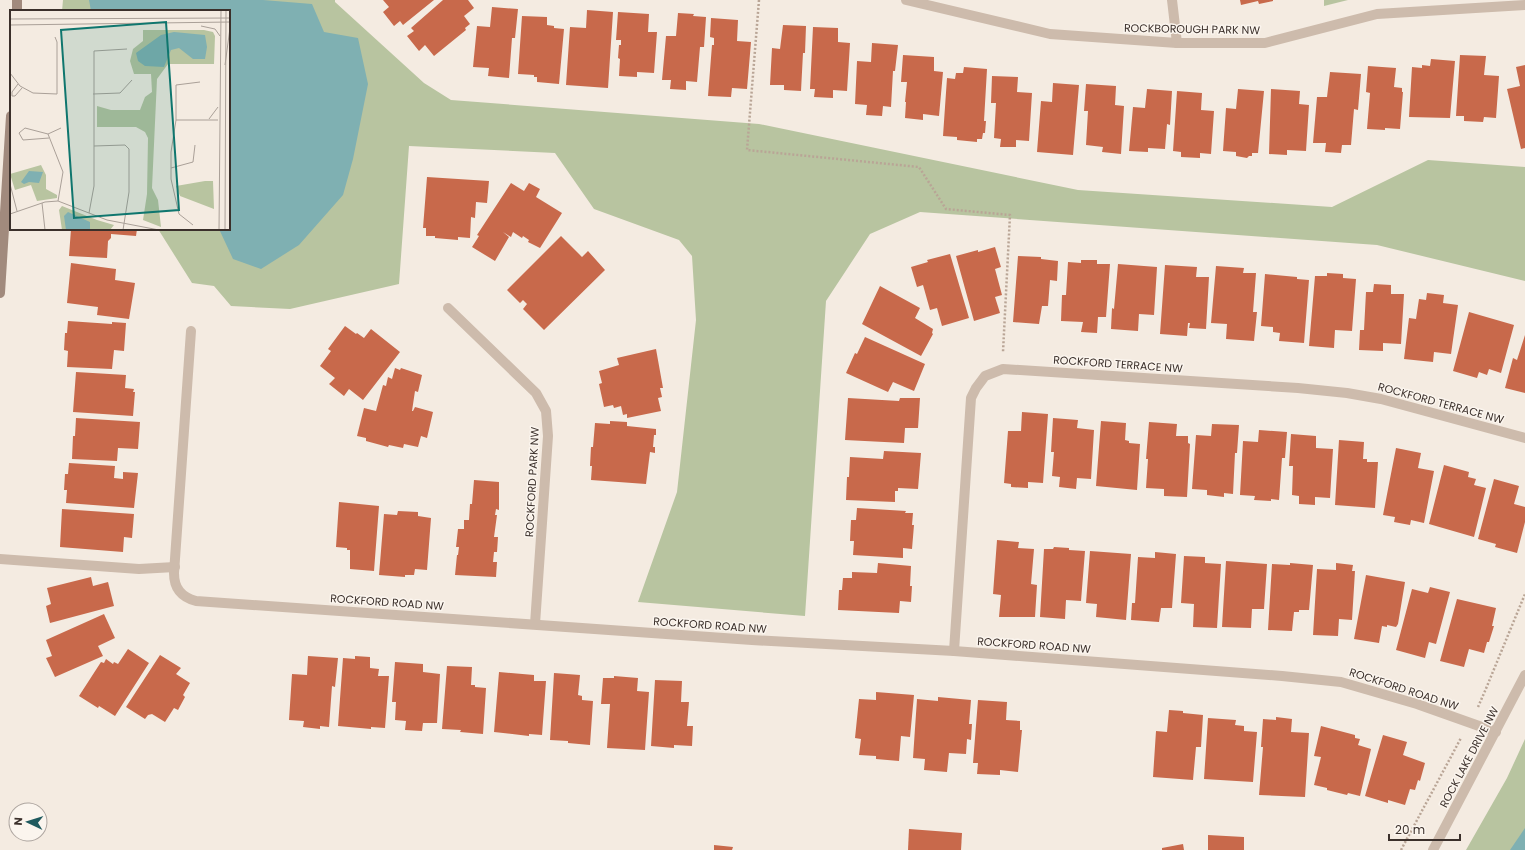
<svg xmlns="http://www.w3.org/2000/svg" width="1525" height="850" viewBox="0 0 1525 850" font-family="Poppins,sans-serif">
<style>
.green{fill:#b8c4a0}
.water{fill:#7fb0b2}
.building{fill:#c8694b}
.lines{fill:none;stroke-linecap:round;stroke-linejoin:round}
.path{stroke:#b9a596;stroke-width:2.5;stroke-dasharray:2 2;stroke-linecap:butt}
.lane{stroke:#cdbbac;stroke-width:10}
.street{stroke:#cdbbac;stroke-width:10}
.secondary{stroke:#a18a7d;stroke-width:10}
.labels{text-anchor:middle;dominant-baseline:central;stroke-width:3;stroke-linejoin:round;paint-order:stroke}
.street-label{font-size:11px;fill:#3b302b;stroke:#fbf5ee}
.inset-road{fill:none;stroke:#aaa098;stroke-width:1}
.view{fill:#0f766e;fill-opacity:0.15;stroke:#0f766e;stroke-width:2}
.inset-edge{fill:none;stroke:#3b302b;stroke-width:2}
</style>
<rect width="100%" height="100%" fill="#f4ebe1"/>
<g class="green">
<polygon points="63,0 335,0 335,2 424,83 451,100 759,124 1078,190 1332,207 1428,160 1525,167 1525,281 1377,245 920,212 870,234 826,301 805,616 638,602 677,492 696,320 692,256 679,240 594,209 555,153 409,146 399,284 290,309 231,306 214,286 192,283 158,229 229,229 229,11 62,11"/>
<polygon points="1324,0 1348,0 1324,6"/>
<polygon points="1525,739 1525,850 1466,850 1507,778"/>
</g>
<g class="water">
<polygon points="89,0 263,0 312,4 324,32 358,38 368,84 353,159 343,195 299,245 261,269 233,259 219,229 229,229 229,11 91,11"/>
<polygon points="1525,828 1525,850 1510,850"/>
</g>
<g class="building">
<polygon points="383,0 434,0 403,25 400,21 394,26 383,12 389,7"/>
<polygon points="443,0 468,0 474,8 464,16 470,24 465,28 466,30 434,56 425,45 419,51 407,36 414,31 411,28"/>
<polygon points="1240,0 1273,0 1273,1 1259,4 1258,1 1241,5"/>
<polygon points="492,7 518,9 515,38 512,38 509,78 488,76 489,68 473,67 477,26 490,27"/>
<polygon points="587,10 613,12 608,88 566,85 570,27 586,28"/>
<polygon points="618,12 649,14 648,32 657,32 654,73 637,72 637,77 619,76 620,59 618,58 619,45 621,45 621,40 616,40"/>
<polygon points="678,13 694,14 693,16 706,17 704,47 700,47 697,82 686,81 686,90 670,89 671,80 662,80 666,36 676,36"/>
<polygon points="522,16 547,17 547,25 554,26 554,28 564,29 559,84 537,82 537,77 534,77 534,75 518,74"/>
<polygon points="711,18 738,20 737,41 751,42 747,89 732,88 731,97 708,96 712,45 714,45 714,38 710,37"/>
<polygon points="783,25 806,26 805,53 803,53 801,91 784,90 784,85 770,85 772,48 780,49"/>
<polygon points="813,27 838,28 838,42 850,43 847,91 833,90 833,98 814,97 815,89 810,89"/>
<polygon points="872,43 898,45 895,71 893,71 891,107 883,106 882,116 866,115 867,105 855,104 857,61 871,62"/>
<polygon points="903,55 934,57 934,71 943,72 939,116 923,114 923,120 905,118 906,102 905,102 907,82 901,82"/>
<polygon points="1460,55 1486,56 1484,75 1499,76 1496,118 1484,117 1483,122 1464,121 1464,116 1456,116"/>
<polygon points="1431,59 1455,61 1450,118 1409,117 1412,67 1422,68 1422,65 1430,66"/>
<polygon points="1525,65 1525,148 1521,149 1507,89 1520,86 1516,67"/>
<polygon points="1368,66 1396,68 1394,87 1402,88 1402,92 1403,92 1400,129 1385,128 1385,130 1367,129 1370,93 1366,92"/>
<polygon points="964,67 987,69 984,121 986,121 985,133 983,133 982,139 977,139 977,142 957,140 957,137 943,136 947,78 955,79 956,73 963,73"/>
<polygon points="1330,72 1361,74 1358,110 1354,109 1351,145 1342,145 1341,153 1325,152 1326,143 1313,143 1317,97 1327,97"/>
<polygon points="992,76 1018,77 1017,92 1032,93 1029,141 1016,140 1016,147 1000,147 1001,139 994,138 996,103 991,103"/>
<polygon points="1053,83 1079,85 1073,155 1037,152 1041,101 1052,102"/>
<polygon points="1086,84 1116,86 1115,105 1124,106 1121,154 1102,152 1103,147 1086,145 1088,111 1084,111"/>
<polygon points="1147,89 1172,91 1170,125 1167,124 1165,149 1148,148 1148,152 1129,151 1133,107 1145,108"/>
<polygon points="1238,89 1264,91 1258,153 1252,153 1252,156 1249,156 1247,158 1236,156 1236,152 1223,151 1226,108 1236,109"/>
<polygon points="1271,89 1300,91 1299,104 1309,105 1306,151 1287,150 1287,155 1269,154"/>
<polygon points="1177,91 1202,93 1201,110 1214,111 1211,154 1200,153 1200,158 1181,157 1181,152 1173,151"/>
<polygon points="427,177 489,181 487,203 476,202 475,218 471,217 470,238 458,237 458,240 435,238 435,236 426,236 426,228 423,228"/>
<polygon points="511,183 524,191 529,183 540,189 536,197 562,213 540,248 528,242 529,240 523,236 522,238 513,232 511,237 503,232 509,237 495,261 472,247 479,236 477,235"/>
<polygon points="71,229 137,229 136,236 111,234 111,238 108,241 107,258 69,256"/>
<polygon points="561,236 582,257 588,251 605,270 544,330 523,309 527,304 523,300 520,303 507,290"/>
<polygon points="995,247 1001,267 995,269 1002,295 995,297 1000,313 974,321 956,256 978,250 978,252"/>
<polygon points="950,254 969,318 942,326 937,308 930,310 923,285 917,287 911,267 928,262 927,260"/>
<polygon points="1018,256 1041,257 1041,259 1058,261 1057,281 1050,280 1048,306 1042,306 1039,324 1013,322"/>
<polygon points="1081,260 1097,260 1097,264 1110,264 1106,317 1098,317 1097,333 1081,332 1083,322 1061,321 1062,295 1066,295 1068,262 1081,263"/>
<polygon points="71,263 116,269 115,280 135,283 129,319 97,315 98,307 67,303"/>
<polygon points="1118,264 1157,267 1154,315 1139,314 1138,331 1111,329 1112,308 1114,309"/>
<polygon points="1165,265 1197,267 1196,277 1209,277 1206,329 1189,328 1190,323 1188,323 1187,336 1160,334"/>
<polygon points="1216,266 1244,268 1243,273 1256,273 1253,312 1257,312 1254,341 1226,339 1227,324 1211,323"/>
<polygon points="1327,273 1343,274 1343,278 1356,279 1352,331 1335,330 1334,348 1309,346 1315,276 1327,276"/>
<polygon points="1265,274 1297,277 1297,279 1309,280 1304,343 1279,341 1280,333 1273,332 1273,327 1261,326"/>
<polygon points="1374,284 1391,285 1391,294 1404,294 1401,344 1383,343 1383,351 1359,350 1360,330 1364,330 1366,292 1373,292"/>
<polygon points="880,286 920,308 915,318 933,329 932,333 933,334 921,356 862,324"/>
<polygon points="1427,293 1444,295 1443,303 1458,305 1451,354 1434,352 1433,362 1404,359 1409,318 1416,319 1419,299 1426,300"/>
<polygon points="1469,312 1514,325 1501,373 1489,369 1487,375 1479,372 1477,378 1453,371"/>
<polygon points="68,321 112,324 112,322 126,323 124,351 114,350 112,369 67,367 68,351 64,350 65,333 67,333"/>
<polygon points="345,326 356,334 357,333 364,338 371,329 400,352 363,400 349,389 344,396 329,384 335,378 320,366 331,351 328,349"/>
<polygon points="1525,335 1525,393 1505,388 1513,358 1517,360"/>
<polygon points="865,337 925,364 914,391 893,382 888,392 846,373 855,353 857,354"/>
<polygon points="656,349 663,388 660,388 662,397 658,398 661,411 627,418 627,414 623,415 621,406 614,408 613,405 604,407 599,384 602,383 599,371 619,365 617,358"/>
<polygon points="395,368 400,370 401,368 422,375 418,392 415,391 412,411 413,411 415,407 433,412 427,438 421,436 418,447 404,444 403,448 389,445 388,447 366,441 366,438 357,436 364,408 376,411 383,385 386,386 388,377 392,379"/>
<polygon points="76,372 126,375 125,388 134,389 133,392 135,392 133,416 73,412"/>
<polygon points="848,398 899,401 900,398 920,398 918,428 905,428 904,443 845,440"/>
<polygon points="1022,412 1048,414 1043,483 1028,482 1028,488 1011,487 1011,484 1004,483 1008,431 1021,431"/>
<polygon points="76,418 140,422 138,449 118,448 117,461 72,459 73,436 75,436"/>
<polygon points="1053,418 1078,420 1077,428 1094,430 1091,479 1077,478 1076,489 1059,487 1060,477 1052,476 1054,452 1051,452"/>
<polygon points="610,421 627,422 627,426 656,429 656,435 654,435 653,447 655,447 655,453 650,452 646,484 591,480 592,466 590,466 591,447 593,447 595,423 610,424"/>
<polygon points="1101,421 1126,423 1125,440 1129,441 1129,443 1140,444 1137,490 1096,486"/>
<polygon points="1149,422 1177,424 1176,436 1188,436 1188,443 1190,444 1187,497 1164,496 1164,489 1146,488 1148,459 1146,459"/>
<polygon points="1212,424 1239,425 1237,453 1235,453 1233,494 1224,493 1224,497 1207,495 1207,490 1192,489 1196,435 1211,436"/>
<polygon points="1259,430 1287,432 1285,458 1282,458 1279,500 1271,499 1271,501 1254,500 1255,496 1240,495 1243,441 1258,442"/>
<polygon points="1291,434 1316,436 1316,448 1333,449 1330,498 1315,497 1315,505 1299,504 1299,496 1292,495 1293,466 1289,466"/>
<polygon points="1339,440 1364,442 1363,459 1367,459 1367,462 1378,462 1375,508 1335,505"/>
<polygon points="1396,448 1421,453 1418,468 1434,471 1424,523 1411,520 1410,525 1394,522 1395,517 1383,515"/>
<polygon points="884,451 921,453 918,489 898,488 898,491 895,491 895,502 846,500 847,477 849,477 850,457 883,459"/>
<polygon points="69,463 115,466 114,478 123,479 123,472 138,473 134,508 66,503 67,490 64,490 65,474 68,474"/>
<polygon points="1444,465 1469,472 1468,477 1476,479 1474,485 1486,488 1474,537 1429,524"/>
<polygon points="1494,479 1519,486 1514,504 1525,507 1525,522 1517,553 1495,547 1496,544 1478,539"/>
<polygon points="474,480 499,482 499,510 496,509 495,515 497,515 494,537 498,537 497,552 494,552 493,562 497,562 496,577 455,575 457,555 458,555 459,547 456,547 458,529 464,529 464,520 469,520 470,504 472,504"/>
<polygon points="339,502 379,506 374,571 350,569 350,550 347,550 347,548 336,547"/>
<polygon points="857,508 906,511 905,513 913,513 912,525 914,525 912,549 903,548 903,558 853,555 854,541 850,541 851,520 856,520"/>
<polygon points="62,509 134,514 132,538 124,537 123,552 60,547"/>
<polygon points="398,511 418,512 418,516 431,518 427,570 415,569 414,575 405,575 405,577 379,575 384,514 397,515"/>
<polygon points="997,540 1019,542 1018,548 1034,549 1031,584 1037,585 1035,617 999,617 1001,595 993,594"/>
<polygon points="1054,547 1069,548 1069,550 1085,551 1081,601 1066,600 1065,619 1040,617 1044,549 1053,549"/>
<polygon points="1090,551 1131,554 1126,620 1096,617 1097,604 1086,603"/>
<polygon points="1155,552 1176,554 1172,608 1161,608 1159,622 1131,620 1132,603 1135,603 1138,557 1155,558"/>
<polygon points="1184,556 1205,557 1205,563 1221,564 1217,628 1193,627 1194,604 1181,603"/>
<polygon points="1226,561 1267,564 1264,609 1252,609 1251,628 1222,627"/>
<polygon points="878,563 911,566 910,586 912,586 911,602 900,601 899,613 838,610 839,590 842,590 843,578 852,578 852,572 877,573"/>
<polygon points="1290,563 1313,565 1309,610 1299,610 1299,612 1294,612 1292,631 1268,630 1272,564 1290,565"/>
<polygon points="1336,563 1353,565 1352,571 1355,571 1352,620 1339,619 1338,636 1313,635 1317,569 1336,570"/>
<polygon points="1366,575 1405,582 1398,624 1396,627 1387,625 1387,627 1382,626 1379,643 1354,639"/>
<polygon points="91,577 93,586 108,582 114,606 50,623 46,606 51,604 47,588"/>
<polygon points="1430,587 1450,592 1436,644 1429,642 1425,658 1396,650 1412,589 1428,593"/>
<polygon points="1457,599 1496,608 1492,626 1494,626 1489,642 1487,642 1484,653 1469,649 1464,667 1440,661"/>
<polygon points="104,614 115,638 98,646 103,656 55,677 46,658 52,656 46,640"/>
<polygon points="128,649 149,663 115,716 99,706 98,708 79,696 101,662 104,663 106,659 113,664 114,662 118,664"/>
<polygon points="160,655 181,668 176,674 190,683 183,695 185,697 178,710 174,708 165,722 152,714 148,715 145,719 126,707"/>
<polygon points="308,656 338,658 335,687 332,686 329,727 320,726 320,729 303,727 304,721 289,720 292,674 307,675"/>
<polygon points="355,656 370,657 370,668 379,669 378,676 389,676 385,728 371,727 371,729 338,726 343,658 355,659"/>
<polygon points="395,662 423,664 423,672 440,674 437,723 423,723 422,731 405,730 406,721 395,720 396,702 392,702"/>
<polygon points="447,666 472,667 471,685 475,685 475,687 486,688 483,734 460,732 461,730 442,729"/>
<polygon points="499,672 534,675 534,681 546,681 542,735 529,734 529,736 494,732"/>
<polygon points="554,673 580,675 578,695 582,696 582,700 593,701 590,745 568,743 568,741 550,740"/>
<polygon points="614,676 638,678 637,691 649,692 645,750 607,748 610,704 601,704 603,678 614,678"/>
<polygon points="655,680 682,681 681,702 689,702 687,726 693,726 692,746 674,745 674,748 651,746"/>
<polygon points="876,692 914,695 910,737 901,736 899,761 876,759 876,756 859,755 861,739 855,738 859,699 876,700"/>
<polygon points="938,697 971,700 969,724 972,724 971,740 967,739 966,754 949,753 947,772 924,770 925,759 913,758 917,699 938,701"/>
<polygon points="978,700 1007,702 1006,720 1020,721 1020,730 1022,730 1018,772 1000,770 1000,775 977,774 978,763 973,763"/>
<polygon points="1169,710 1183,711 1183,713 1203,715 1201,747 1196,747 1193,780 1153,777 1156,731 1167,732"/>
<polygon points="1276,717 1292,719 1291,732 1309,733 1305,797 1259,795 1263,747 1261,747 1263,719 1276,720"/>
<polygon points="1208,718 1236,720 1235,725 1244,726 1244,731 1257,732 1253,782 1204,779"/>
<polygon points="1321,726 1355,735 1355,738 1360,739 1358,745 1371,749 1360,796 1348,793 1347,795 1327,790 1327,788 1314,785 1321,757 1314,756"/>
<polygon points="1383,735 1407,742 1403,755 1425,763 1420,781 1418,780 1415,790 1410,789 1405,805 1388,800 1388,803 1365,796"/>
<polygon points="909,829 962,833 961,850 908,850"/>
<polygon points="1208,835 1244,837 1244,850 1208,850"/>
<polygon points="1183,844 1184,850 1162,850 1162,848"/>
<polygon points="714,845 733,847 732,850 714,850"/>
</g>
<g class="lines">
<g class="path">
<polyline points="759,0 747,150 919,167 946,209 1010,215 1003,352"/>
<polyline points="1478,707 1485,691 1525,594"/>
<polyline points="1401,850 1461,738"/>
</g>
<polyline class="lane" points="0,559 139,569 175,567"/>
<g class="street">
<polyline points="906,0 1050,34 1177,43 1265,43 1377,14 1525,5"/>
<polyline points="1172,0 1177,43"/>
<polyline points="448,308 536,393 546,411 548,436 535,624"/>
<path d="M191,331L174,573C174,588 181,597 196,601L752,640L954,651L1282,676L1341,682L1417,704L1496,732"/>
<polyline points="954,651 971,398 976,388 985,376 1003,369 1298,388 1347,393 1381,399 1525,438"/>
<polyline points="1433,850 1525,675"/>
</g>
<g class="secondary">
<polyline points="17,11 17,0"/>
<polyline points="0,293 11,116"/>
</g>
</g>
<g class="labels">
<g class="street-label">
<text transform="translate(1192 29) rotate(1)">ROCKBOROUGH PARK NW</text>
<text transform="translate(1118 364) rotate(4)">ROCKFORD TERRACE NW</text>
<text transform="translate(1441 403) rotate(15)">ROCKFORD TERRACE NW</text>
<text transform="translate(532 482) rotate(-87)">ROCKFORD PARK NW</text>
<text transform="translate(387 602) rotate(4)">ROCKFORD ROAD NW</text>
<text transform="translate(710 625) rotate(4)">ROCKFORD ROAD NW</text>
<text transform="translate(1034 645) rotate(4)">ROCKFORD ROAD NW</text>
<text transform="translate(1404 689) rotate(18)">ROCKFORD ROAD NW</text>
<text transform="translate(1469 757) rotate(-62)">ROCK LAKE DRIVE NW</text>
</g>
</g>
<g transform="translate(10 10)">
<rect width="220" height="220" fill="#f4ebe1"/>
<path d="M133,20H194L203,22L205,26L204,54H158L147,69L142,178L148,190L151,217L133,210L137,184L138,128L135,122L126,117H87V96L101,100H130L135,87L142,82L141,64H124L120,51L123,39L133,31ZM31,155L36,165V179L47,185V188L27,191L21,175L5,180L0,164ZM195,171H203L204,199L170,186L166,176ZM52,196L87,210L104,215L100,220H52L49,200Z" fill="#b8c4a0"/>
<path d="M164,22L195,25L197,37L195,49H183L169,38L161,40L154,57L135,56L128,51L126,43L151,25ZM19,161L33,162L29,173L19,172L14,174L11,172ZM58,202L80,212V220H56L54,206Z" fill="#7fb0b2"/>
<path class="inset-road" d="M0,9L220,8M0,15L220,12M191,16L205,19L210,26M215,55L220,18M0,63L10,76L23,83L47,84V32L45,27M8,74L2,82V86H5L12,78M83,84L110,83L122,70M199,109L208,97M166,110H208M38,124L51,118M39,128L13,130L9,123L15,118L38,124L53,162L48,191M84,136L115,135L119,139V182L113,220M161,158L183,152L185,135M0,174L7,201M32,193L35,220M79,203L84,176V41L117,39M0,204L35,192L48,191L97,210L149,220M183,215L169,204L161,169V142L166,110V75L190,72M209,220L211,0M215,220L216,0"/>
<path class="view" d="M156,12L169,200L64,208L51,20Z"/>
<rect width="220" height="220" class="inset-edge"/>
</g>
<g transform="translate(28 822) rotate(274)"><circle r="19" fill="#fbf5ee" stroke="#aea6a0"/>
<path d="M0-3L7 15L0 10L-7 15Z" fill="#1f5a5e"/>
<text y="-6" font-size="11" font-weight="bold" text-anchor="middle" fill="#3b302b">N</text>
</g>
<path d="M1389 834v6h71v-6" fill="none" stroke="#3b302b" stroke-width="2"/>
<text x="1395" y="834" font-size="12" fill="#3b302b" stroke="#fbf5ee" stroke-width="3" paint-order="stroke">20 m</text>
</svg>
